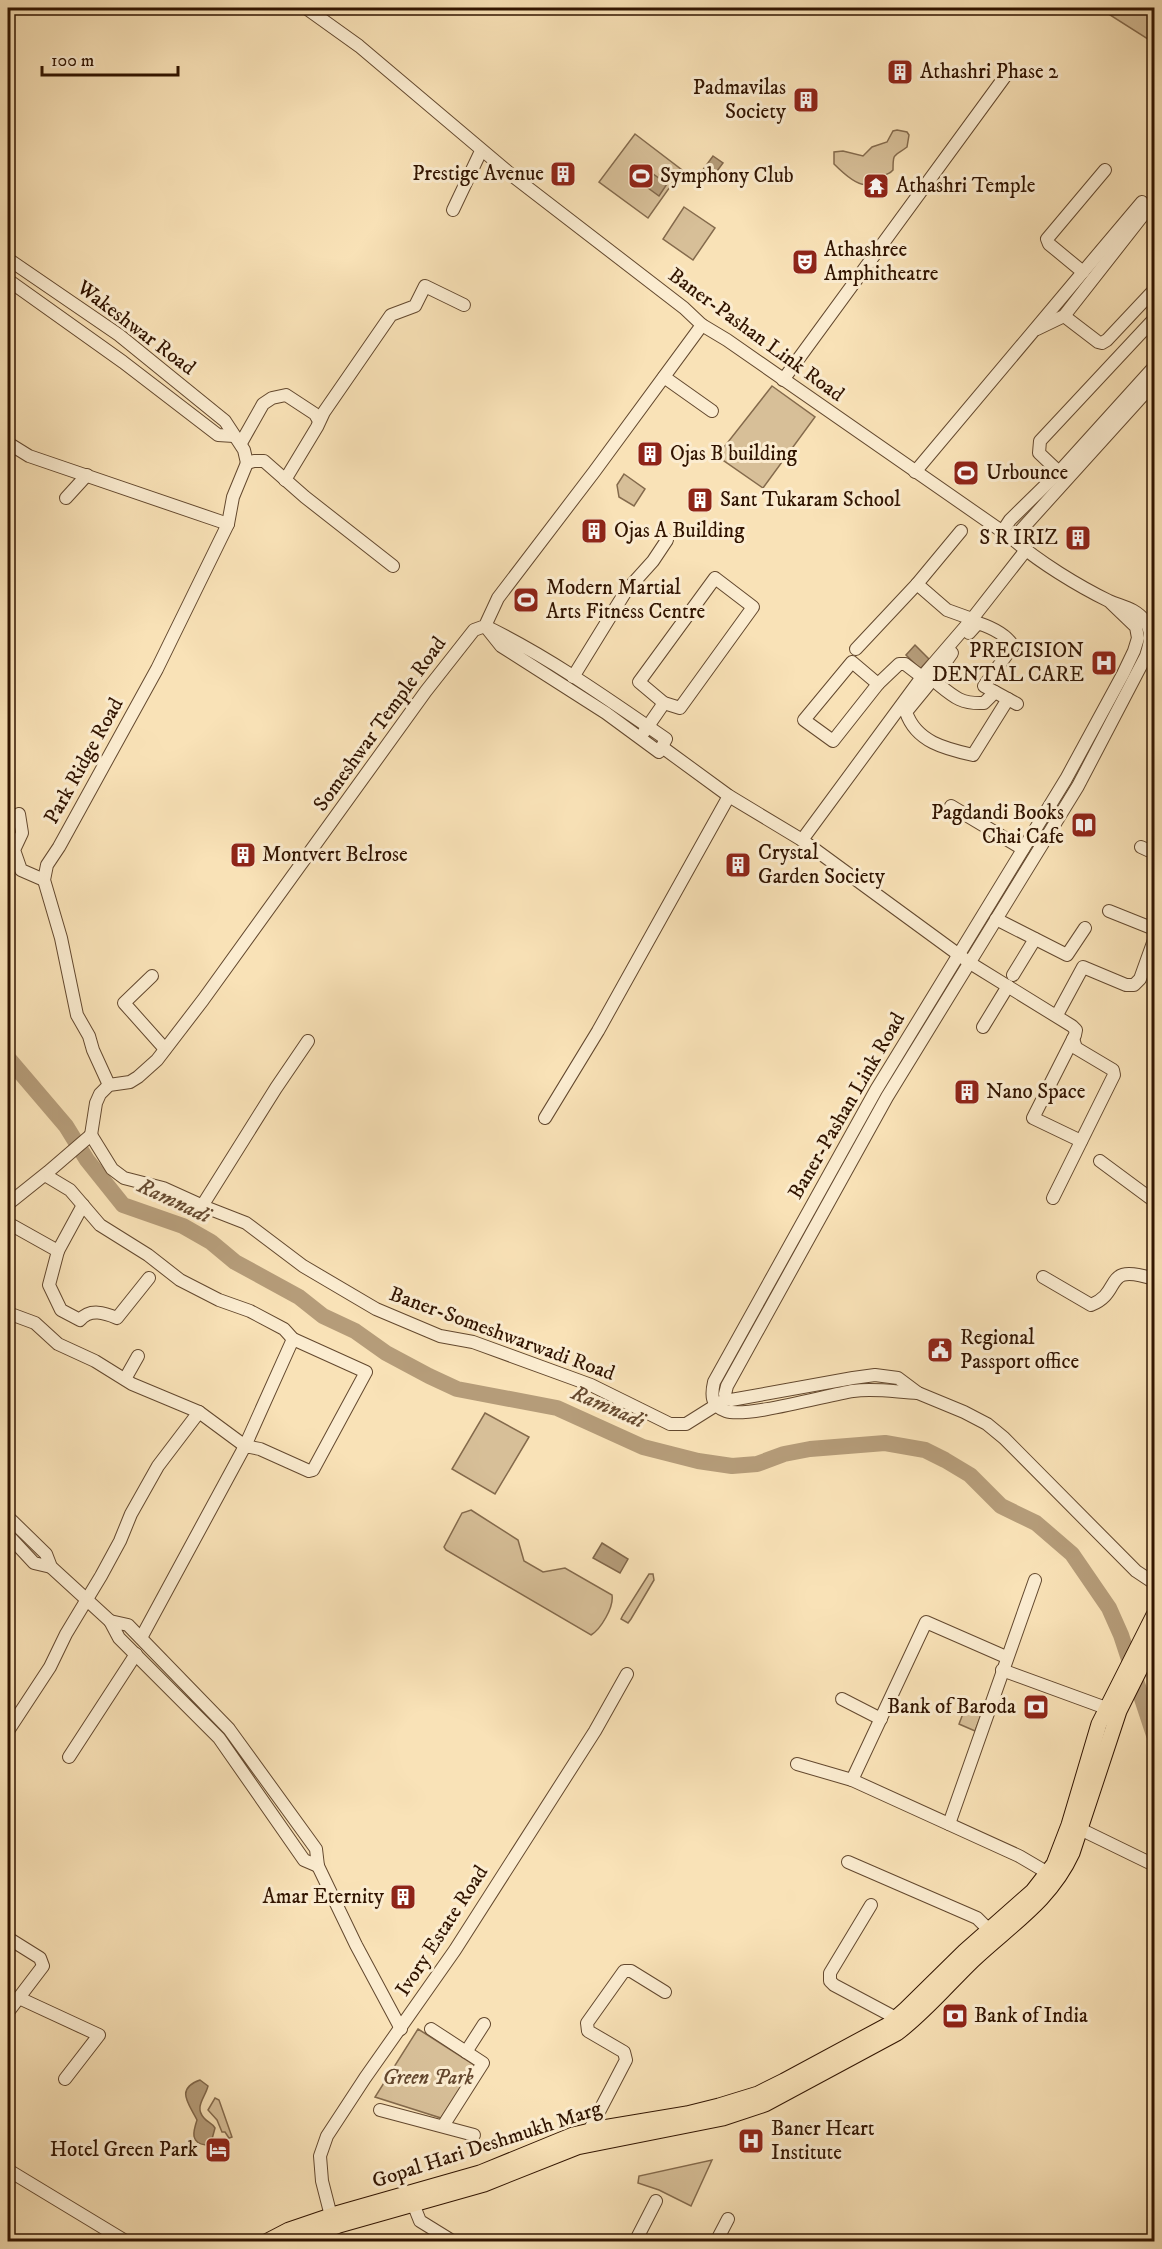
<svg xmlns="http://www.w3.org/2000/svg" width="1162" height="2249" viewBox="0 0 1162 2249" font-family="'IM FELL DW Pica',serif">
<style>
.green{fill:#d7bf98;stroke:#846a4c;stroke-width:1.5}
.water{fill:#b59c79;stroke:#806649;stroke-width:1.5}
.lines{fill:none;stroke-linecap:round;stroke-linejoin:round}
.river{stroke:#b59c79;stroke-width:16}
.minor-casing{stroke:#63482e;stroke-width:14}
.major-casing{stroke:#311400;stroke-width:17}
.minor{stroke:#fbecd0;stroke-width:12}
.major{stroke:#f9e2b7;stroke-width:15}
.labels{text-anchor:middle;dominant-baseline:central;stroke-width:6;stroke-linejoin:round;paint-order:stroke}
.poi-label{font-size:21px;fill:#311400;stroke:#fbecd0;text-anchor:start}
.street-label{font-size:21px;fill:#311400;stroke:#fbecd0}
.park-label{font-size:21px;font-style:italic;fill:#63472e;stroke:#fbecd0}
.water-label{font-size:22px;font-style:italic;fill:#664a30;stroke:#fbecd0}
</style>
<rect width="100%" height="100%" fill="#f9e2b7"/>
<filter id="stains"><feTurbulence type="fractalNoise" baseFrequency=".00333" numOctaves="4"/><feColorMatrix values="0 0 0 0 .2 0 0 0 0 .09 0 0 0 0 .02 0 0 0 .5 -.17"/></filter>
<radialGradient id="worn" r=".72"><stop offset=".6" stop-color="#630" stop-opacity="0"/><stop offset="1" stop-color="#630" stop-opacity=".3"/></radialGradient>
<g class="green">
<polygon points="1099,8 1154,8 1154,43"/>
<path d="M897,130L907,132L909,135L907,147C894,157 893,152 893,170C887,177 882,174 875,178C872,179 871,183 868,184C858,188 840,170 834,164V152L843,151L863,156L872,147L887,142L893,131Z"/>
<polygon points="635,134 682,170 648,218 599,182"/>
<polygon points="684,207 715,228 693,260 663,239"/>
<polygon points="772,386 815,417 763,488 717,456"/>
<polygon points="624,474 645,489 634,506 619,497 617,485"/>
<polygon points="485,1413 529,1437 495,1494 452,1469"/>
<path d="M471,1510L518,1540L524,1561L543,1572L565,1568L612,1595C614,1607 601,1629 591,1635L446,1550L444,1547L462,1513Z"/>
<polygon points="649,1574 653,1574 654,1580 631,1619 628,1623 621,1619 623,1615"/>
<polygon points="967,1703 983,1710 975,1731 959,1724"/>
<polygon points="418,2029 476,2066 441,2118 375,2097"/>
<polygon points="215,2098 219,2100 232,2137 229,2138 225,2132 222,2132 217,2120 208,2110"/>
<polygon points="712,2160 691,2206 659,2190 638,2183 639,2176"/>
</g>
<g class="water">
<polygon points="713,156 723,163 709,182 699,175"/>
<polygon points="642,166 667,184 659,196 633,177"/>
<polygon points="915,645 929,659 920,669 906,655"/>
<polygon points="602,1543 628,1559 620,1573 593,1558"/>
<path d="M200,2080L208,2086C205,2098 194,2107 204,2118C207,2122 212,2123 215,2128L212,2139L206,2145C190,2143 193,2132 197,2120C190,2105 174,2089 200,2080Z"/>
</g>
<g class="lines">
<polyline class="river" points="8,1058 66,1126 87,1160 123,1205 183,1226 211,1242 235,1262 299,1297 323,1316 355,1331 386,1353 429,1376 457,1389 557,1408 643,1447 698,1461 732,1466 757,1464 784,1454 810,1449 885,1443 925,1450 945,1460 970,1475 1001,1506 1036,1523 1072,1554 1109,1608 1121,1635 1154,1735"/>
<g class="minor-casing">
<g id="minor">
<path d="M306,8L359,46L514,177L684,308L702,325L727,340L1013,539C1037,561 1080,587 1109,601C1123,607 1135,608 1145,621C1153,632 1150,644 1146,656L1078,786L887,1097L727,1386L725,1394L727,1399L731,1400L853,1378L875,1375L898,1378L918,1393L964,1412L987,1424L1004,1438L1136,1571L1154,1583"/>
<polyline points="453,210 481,151"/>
<polyline points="8,259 119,335 225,421 244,450 247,463"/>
<polyline points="1083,272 1142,202"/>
<polyline points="8,280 123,362 218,435 234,436"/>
<polyline points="1064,316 1098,342 1102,343 1107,340 1154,290"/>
<polyline points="1037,329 1064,316 1151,205 1154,204"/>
<polyline points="664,377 712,411"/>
<polyline points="783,380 1009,71"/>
<polyline points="8,443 29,456 228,524"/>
<polyline points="241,443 263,404 272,398 286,395 315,414 319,421"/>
<polyline points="247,463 254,461 264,461 305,497 393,566"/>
<polyline points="915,472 1083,272 1049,244 1047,239 1105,170"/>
<polyline points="1059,472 1039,453 1040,441 1154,319"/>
<polyline points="285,480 317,427 324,412 391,315 415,306 425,286 464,305"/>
<polyline points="66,498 87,475"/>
<polyline points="1002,532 1010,520 1059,472 1154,367"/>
<polyline points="1013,539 1154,383"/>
<polygon points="715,578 753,607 680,708 664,703 639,682"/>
<polyline points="917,584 961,531"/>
<path d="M485,626C549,657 608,699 666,739L659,752L606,713L501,646Z"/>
<path d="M969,633L978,623C990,627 1006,634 1013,646L984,686L1017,704"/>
<polyline points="856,649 917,584 947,610 972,619"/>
<path d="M952,653L938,673V684C955,698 962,704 984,703L995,692"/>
<polygon points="852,662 878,684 833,741 804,720"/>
<path d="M938,673L906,712C916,742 946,749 973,755L1008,699"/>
<polyline points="573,677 626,591 653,561 667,540"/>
<polyline points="878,684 899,664 905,664 922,677"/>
<polyline points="644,732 664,703"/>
<polyline points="662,747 729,796 802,840 970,963 1072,1026 1076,1030 1075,1035 1033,1118 1081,1141"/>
<polyline points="951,806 1023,849"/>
<polyline points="19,814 22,833 14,850 21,870 44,880"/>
<polyline points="802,840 922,677 972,619 1026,550"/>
<polyline points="1141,847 1154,853"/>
<polyline points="1109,911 1154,929"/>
<polyline points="996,919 1067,955 1085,928"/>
<polyline points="1013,975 1035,939"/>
<polyline points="152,976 124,1003 165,1049"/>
<polyline points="1057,1015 1083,967 1126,985 1134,985 1140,979 1154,940"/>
<polyline points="983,1027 1008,986"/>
<polyline points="109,1085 93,1050 89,1036 77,1015 61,938 44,880 47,865 59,847 157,669 228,524 233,497 247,463"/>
<polyline points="545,1118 598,1031 729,796"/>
<polyline points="91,1135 96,1103 100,1094 109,1085 130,1082 138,1077 157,1060 203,1000 426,691 474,630 485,626 498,598 594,472 702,325"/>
<polyline points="91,1135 112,1169 124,1178 163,1188 205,1207 246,1223 303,1266 376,1309 440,1336 473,1342 591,1385 670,1424 686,1424 721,1402"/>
<polyline points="1100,1161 1154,1201"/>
<polyline points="45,1175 70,1190 100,1225 148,1255 180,1280 219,1300 250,1311 284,1329 293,1339 366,1372 313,1470 309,1471 260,1449 245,1446 141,1638"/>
<polyline points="1053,1198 1114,1075 1113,1070 1076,1048 1073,1039"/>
<polyline points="8,1204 48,1172 91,1135"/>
<path d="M83,1205L58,1251L49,1285L61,1310L80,1320C90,1308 105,1313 117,1318L149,1278"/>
<polyline points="202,1206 276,1088 308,1041"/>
<polyline points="8,1223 58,1251"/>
<path d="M1043,1277L1091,1305C1124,1292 1101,1262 1154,1279"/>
<polyline points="8,1313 35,1323 58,1344 95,1361 132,1384 199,1412"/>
<polyline points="125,1379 138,1356"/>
<path d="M918,1393C896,1392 875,1388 853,1391C827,1395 747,1418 726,1411C711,1406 711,1395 714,1382L876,1090L1066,779L1123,674L1134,651L1138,638L1136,627L1111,603"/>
<polyline points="8,1517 46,1554 51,1567 110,1621"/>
<polyline points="8,1535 34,1563 51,1567"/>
<polygon points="110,1621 128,1625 229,1729 316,1849 318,1866 304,1860 219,1738 119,1638"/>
<polyline points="1002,1670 1106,1708"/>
<polyline points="842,1699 881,1719"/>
<polyline points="8,1731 50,1667 66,1634 101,1576 120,1541 131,1514 158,1466 199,1412 245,1446 293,1339"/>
<polyline points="69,1757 136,1654"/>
<polyline points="797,1764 852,1780 1019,1856 1048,1873"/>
<polyline points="852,1780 926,1622 1006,1657"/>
<polyline points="949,1824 1035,1580"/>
<polyline points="1080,1829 1154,1865"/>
<polyline points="848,1862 977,1918 989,1930"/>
<polyline points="318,1866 356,1945 401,2029"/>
<polyline points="871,1905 830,1973 830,1981 834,1985 896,2018"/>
<polyline points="8,1938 40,1958 43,1966 8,2012"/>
<polyline points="19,1998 99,2035 65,2079"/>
<polyline points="431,2029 483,2063 443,2126"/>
<polyline points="466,2052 484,2024"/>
<polyline points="380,2110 474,2135"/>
<polyline points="589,2131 626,2060 624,2052 588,2031 587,2023 624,1971 631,1971 665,1992"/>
<polyline points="8,2170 127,2242"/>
<polyline points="414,2206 420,2221 454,2242"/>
<polyline points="331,2216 322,2181 320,2156 327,2136 365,2078 455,1950 595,1731 627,1674"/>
<polyline points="635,2242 656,2201"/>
<polyline points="716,2242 728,2219"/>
</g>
</g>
<g class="major-casing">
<g id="major">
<polyline points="266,2242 289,2230 336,2214 480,2173 573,2135 603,2128 687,2114 719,2106 758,2094 784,2081 888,2025 906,2009 965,1951 1033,1891 1054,1864 1069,1825 1099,1724 1154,1615"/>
<path d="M295,2242L339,2225L484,2184L577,2147L723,2118L765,2104L897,2033C925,2012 948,1984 973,1960C1010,1925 1050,1901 1072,1853L1119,1711L1154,1641"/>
</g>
</g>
<use href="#minor" class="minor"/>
<use href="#major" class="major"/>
</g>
<defs>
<g id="building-square" transform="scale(1.35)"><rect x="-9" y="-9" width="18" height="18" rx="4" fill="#8f2418" stroke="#fbecd0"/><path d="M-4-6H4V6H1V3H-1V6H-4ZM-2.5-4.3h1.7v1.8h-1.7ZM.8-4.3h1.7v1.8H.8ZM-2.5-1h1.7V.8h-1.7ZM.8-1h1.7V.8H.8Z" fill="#fff"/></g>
<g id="stadium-square" transform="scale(1.35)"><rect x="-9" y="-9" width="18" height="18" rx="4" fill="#8f2418" stroke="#fbecd0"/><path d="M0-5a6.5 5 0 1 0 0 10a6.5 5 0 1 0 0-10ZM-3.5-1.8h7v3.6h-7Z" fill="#fff"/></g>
<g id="temple-square" transform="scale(1.35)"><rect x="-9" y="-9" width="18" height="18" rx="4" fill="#8f2418" stroke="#fbecd0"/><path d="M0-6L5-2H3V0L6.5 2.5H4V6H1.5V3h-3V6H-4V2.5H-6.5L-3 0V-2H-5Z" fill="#fff"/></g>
<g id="theatre-square" transform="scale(1.35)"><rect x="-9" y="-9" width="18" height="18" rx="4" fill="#8f2418" stroke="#fbecd0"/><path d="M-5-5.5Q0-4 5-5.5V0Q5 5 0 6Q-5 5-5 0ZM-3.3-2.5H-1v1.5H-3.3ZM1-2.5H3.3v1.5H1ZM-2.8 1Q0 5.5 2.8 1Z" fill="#fff"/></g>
<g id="hospital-square" transform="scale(1.35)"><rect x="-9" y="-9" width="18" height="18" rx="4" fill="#8f2418" stroke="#fbecd0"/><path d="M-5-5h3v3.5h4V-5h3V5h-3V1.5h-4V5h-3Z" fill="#fff"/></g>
<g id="library-square" transform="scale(1.35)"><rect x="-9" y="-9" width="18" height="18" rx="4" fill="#8f2418" stroke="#fbecd0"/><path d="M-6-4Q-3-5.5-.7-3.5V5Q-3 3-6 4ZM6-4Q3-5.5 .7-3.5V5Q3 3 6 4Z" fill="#fff"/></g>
<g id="civic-square" transform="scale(1.35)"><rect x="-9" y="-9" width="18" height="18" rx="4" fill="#8f2418" stroke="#fbecd0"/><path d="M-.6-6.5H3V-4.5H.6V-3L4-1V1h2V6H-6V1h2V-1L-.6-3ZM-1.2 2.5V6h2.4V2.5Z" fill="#fff"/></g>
<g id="bank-square" transform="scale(1.35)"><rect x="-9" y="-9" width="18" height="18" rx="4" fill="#8f2418" stroke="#fbecd0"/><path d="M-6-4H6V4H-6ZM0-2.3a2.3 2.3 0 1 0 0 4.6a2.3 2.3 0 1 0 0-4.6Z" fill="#fff"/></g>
<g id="hotel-square" transform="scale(1.35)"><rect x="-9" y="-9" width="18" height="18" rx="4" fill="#8f2418" stroke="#fbecd0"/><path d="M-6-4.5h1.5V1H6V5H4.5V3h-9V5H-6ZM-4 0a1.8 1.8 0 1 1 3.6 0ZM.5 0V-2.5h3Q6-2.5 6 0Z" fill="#fff"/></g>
</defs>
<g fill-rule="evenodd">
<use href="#building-square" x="900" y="72"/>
<use href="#building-square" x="806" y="100"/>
<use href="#building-square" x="563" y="174"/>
<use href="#stadium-square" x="641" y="176"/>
<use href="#temple-square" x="876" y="186"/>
<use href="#theatre-square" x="805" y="262"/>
<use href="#building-square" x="650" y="454"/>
<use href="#stadium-square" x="966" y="473"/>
<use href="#building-square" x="700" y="500"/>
<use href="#building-square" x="594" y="531"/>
<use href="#building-square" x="1078" y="538"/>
<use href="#stadium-square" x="526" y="600"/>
<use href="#hospital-square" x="1104" y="663"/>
<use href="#library-square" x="1084" y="825"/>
<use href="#building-square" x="243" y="855"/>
<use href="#building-square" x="738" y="865"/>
<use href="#building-square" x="967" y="1092"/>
<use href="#civic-square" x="940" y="1350"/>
<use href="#bank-square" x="1036" y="1707"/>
<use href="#building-square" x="403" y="1897"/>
<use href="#bank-square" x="955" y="2016"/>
<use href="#hospital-square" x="751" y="2141"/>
<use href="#hotel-square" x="218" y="2150"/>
</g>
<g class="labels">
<g class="poi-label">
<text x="920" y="72">Athashri Phase 2</text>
<text x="786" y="88" text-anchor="end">Padmavilas<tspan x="786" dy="24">Society</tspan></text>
<text x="544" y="174" text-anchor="end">Prestige Avenue</text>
<text x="660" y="176">Symphony Club</text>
<text x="896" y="186">Athashri Temple</text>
<text x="824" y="250">Athashree<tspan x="824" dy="24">Amphitheatre</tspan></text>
<text x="670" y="454">Ojas B building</text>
<text x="986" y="473">Urbounce</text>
<text x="720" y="500">Sant Tukaram School</text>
<text x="614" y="531">Ojas A Building</text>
<text x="1058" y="538" text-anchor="end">S R IRIZ</text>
<text x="546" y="588">Modern Martial<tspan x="546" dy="24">Arts Fitness Centre</tspan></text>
<text x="1084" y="651" text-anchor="end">PRECISION<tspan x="1084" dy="24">DENTAL CARE</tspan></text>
<text x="1064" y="813" text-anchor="end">Pagdandi Books<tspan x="1064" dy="24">Chai Cafe</tspan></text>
<text x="758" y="853">Crystal<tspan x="758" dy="24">Garden Society</tspan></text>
<text x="262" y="855">Montvert Belrose</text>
<text x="986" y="1092">Nano Space</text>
<text x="960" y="1338">Regional<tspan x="960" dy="24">Passport office</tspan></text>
<text x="1016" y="1707" text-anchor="end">Bank of Baroda</text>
<text x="384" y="1897" text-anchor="end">Amar Eternity</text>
<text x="974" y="2016">Bank of India</text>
<text x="771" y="2129">Baner Heart<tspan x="771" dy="24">Institute</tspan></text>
<text x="198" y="2150" text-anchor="end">Hotel Green Park</text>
</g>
<g class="street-label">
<text transform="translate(136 328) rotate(37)">Wakeshwar Road</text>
<text transform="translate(756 335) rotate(36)">Baner-Pashan Link Road</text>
<text transform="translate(380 724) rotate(-54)">Someshwar Temple Road</text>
<text transform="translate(84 761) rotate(-61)">Park Ridge Road</text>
<text transform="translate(847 1106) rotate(-60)">Baner-Pashan Link Road</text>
<text transform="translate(502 1334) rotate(20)">Baner-Someshwarwadi Road</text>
<text transform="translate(442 1931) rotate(-57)">Ivory Estate Road</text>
<text transform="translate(487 2145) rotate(-18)">Gopal Hari Deshmukh Marg</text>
</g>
<g class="park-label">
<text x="428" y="2078">Green Park</text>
</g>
<g class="water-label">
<text transform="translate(174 1201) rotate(25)">Ramnadi</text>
<text transform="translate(608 1407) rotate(23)">Ramnadi</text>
</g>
</g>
<rect width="1162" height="2249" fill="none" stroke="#f9e2b7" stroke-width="30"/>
<rect x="9" y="9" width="1144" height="2231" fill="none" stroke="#311400" stroke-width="3"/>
<rect x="15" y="15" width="1132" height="2219" fill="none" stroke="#311400" stroke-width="1.5"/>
<path d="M42 66v9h136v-9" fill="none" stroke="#311400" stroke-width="3"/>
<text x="51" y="66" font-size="18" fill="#311400" stroke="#fbecd0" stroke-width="4.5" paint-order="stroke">100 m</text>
<rect width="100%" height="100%" filter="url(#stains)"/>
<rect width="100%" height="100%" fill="url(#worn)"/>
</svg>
